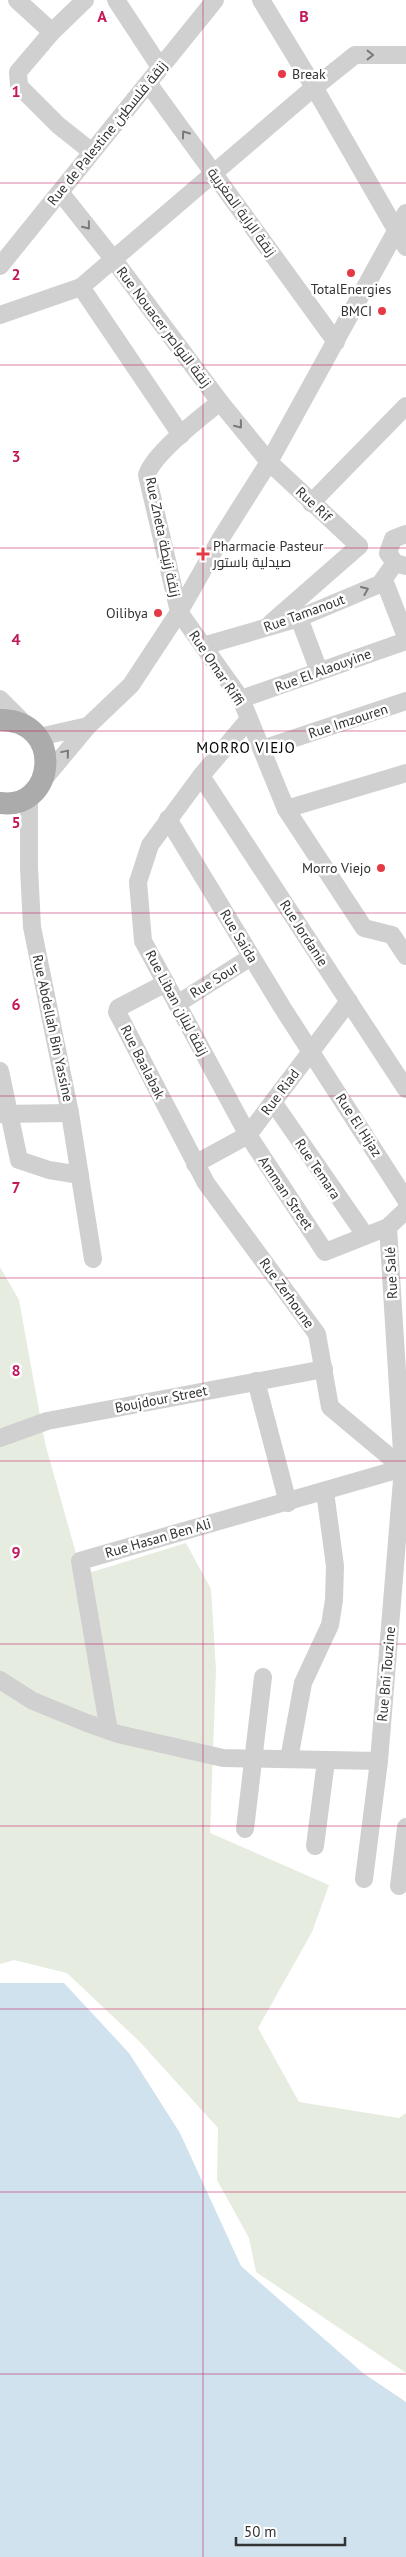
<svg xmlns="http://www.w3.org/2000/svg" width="406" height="2557" viewBox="0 0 406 2557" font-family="'PT Sans',Cairo,sans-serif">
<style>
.green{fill:#e6ecdf}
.water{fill:#cfe2ee}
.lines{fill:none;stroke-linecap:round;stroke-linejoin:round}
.minor{stroke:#d0d0d0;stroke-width:18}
.major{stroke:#ababab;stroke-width:22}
.oneway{stroke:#7a7a7a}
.grid{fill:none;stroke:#c2185b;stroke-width:1;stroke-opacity:0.55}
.poi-dot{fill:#e63946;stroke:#fff;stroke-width:2}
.labels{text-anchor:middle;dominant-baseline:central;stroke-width:5;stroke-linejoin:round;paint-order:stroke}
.poi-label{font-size:14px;fill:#333;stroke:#fff;text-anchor:end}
.street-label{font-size:14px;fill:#333;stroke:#fff}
.neighbourhood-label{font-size:15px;letter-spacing:1px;fill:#000;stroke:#fff}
.grid-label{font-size:16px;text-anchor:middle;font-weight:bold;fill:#c2185b;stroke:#fff;stroke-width:5;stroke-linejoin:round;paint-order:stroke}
</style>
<rect width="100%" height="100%" fill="#fff"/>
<polygon class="green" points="0,1267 19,1300 45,1443 82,1575 186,1543 211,1589 216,1670 210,1833 329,1885 312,1932 258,2028 299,2102 399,2118 406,2113 406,2373 256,2272 249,2238 217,2180 218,2128 140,2042 67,1973 14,1960 0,1964"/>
<polygon class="water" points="0,1983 64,1983 129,2053 180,2133 241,2266 363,2373 406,2402 406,2557 0,2557"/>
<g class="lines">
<g class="minor">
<polyline points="17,0 52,32"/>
<polyline points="85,0 52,32 18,72 19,86 58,125 92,152"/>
<polyline points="116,0 160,67"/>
<polyline points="261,0 314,87 406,247"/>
<polyline points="148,83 336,342"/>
<polyline points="60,192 114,260 220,402 269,462 359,546"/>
<polyline points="0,266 215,0"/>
<polyline points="81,287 181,435"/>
<polyline points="0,315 81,287 305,95 355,55 406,55"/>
<path d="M220,402C201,417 153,454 147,475L179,612L241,699L286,809L364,928L392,935L406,956"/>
<polyline points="311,503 406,406"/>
<polyline points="406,534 393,539 388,553 395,563 406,566"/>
<polyline points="384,580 406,637"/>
<polyline points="299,618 319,671"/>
<polyline points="271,623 359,546"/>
<polyline points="203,646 299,618 380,584 395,563"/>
<polyline points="0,699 27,726"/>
<polyline points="241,699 406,641"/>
<polyline points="249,719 201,776 150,845 138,882 143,941 248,1135 325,1252 388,1227 406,1210"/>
<polyline points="39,737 88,726"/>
<polyline points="262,749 406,701"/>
<polyline points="201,776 406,1089"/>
<polyline points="43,780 88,726 131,685 179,612 221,538 269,462 406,213"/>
<polyline points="29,797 29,868 32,927 70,1113 93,1259"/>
<polyline points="286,809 406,773"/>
<polyline points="168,819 282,1007 406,1200"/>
<polyline points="166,983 118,1008 117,1012 206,1183 317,1334 330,1407 403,1468"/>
<polyline points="177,1004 251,957"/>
<polyline points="0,1071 19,1160 49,1170 80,1175"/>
<polyline points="273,1102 365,1235"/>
<polyline points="0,1114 70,1113"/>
<polyline points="195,1164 248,1135 349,1001"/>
<polyline points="256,1381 288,1503"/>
<polyline points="0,1438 47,1421 324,1369"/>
<polyline points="0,1680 33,1701 87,1723 118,1734 223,1758 379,1761"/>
<polyline points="109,1731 80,1561 403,1468"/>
<polyline points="289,1759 303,1683 330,1625 334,1600 335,1566 325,1492"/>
<polyline points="245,1829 263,1677"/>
<polyline points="315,1846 326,1761"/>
<polyline points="364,1879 379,1761 403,1468 388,1227"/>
<polyline points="399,1886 406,1827"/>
</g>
<path class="major" d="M0,720C65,720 56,811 0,803"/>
</g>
<defs><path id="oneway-chevron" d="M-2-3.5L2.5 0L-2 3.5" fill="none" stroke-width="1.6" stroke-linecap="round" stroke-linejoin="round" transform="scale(1.25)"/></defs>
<g class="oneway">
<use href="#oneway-chevron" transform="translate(370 55)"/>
<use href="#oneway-chevron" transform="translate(185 134) rotate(-126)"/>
<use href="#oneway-chevron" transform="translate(87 226) rotate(51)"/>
<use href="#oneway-chevron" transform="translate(239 425) rotate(51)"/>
<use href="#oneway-chevron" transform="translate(365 590) rotate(-23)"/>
<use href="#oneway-chevron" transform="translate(66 753) rotate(-50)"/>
</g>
<path class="grid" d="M203,0V2557M0,183H406M0,365H406M0,548H406M0,731H406M0,913H406M0,1096H406M0,1278H406M0,1461H406M0,1644H406M0,1826H406M0,2009H406M0,2192H406M0,2374H406"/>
<g class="poi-dot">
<circle cx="282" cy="74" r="5"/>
<circle cx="351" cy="273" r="5"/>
<circle cx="382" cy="311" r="5"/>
<path d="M200.5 546.5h5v5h5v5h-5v5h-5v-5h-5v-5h5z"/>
<circle cx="158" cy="613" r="5"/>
<circle cx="381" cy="868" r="5"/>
</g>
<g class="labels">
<g class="poi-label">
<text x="292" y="74" text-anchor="start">Break</text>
<text x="351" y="289" text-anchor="middle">TotalEnergies</text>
<text x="372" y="311">BMCI</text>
<text x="213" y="546" text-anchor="start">Pharmacie Pasteur<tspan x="213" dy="16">صيدلية باستور</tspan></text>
<text x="148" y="613">Oilibya</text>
<text x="371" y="868">Morro Viejo</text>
</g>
<g class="street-label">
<text transform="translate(107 133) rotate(-51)">Rue de Palestine زنقة فلسطين</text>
<text transform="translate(242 212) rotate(54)">زنقة الراية المغربية</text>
<text transform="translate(164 327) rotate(53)">Rue Nouacer زنقة النواصر</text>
<text transform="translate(314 504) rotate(43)">Rue Rif</text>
<text transform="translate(163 537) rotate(78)">Rue Zneta زنقة زنيطة</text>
<text transform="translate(304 613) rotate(-20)">Rue Tamanout</text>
<text transform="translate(217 668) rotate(56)">Rue Omar Riffi</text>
<text transform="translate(323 670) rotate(-20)">Rue El Alaouyine</text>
<text transform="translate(348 721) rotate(-18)">Rue Imzouren</text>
<text transform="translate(304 933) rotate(57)">Rue Jordanie</text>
<text transform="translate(239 936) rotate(59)">Rue Saida</text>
<text transform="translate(214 980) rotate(-32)">Rue Sour</text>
<text transform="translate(177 1003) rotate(62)">Rue Liban زنقة لبنان</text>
<text transform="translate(53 1028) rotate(78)">Rue Abdellah Bin Yassine</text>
<text transform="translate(143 1062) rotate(63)">Rue Baalabak</text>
<text transform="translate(280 1092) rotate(-53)">Rue Riad</text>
<text transform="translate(359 1125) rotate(57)">Rue El Hijaz</text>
<text transform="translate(318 1169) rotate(56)">Rue Temara</text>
<text transform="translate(286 1193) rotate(56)">Amman Street</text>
<text transform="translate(391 1273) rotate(-93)">Rue Salé</text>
<text transform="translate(287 1293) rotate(54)">Rue Zerhoune</text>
<text transform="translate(161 1399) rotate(-11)">Boujdour Street</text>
<text transform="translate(158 1538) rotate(-16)">Rue Hasan Ben Ali</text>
<text transform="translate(386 1674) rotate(-85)">Rue Bni Touzine</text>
</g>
<g class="neighbourhood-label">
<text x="246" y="747">MORRO VIEJO</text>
</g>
</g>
<g class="grid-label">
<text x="102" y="22">A</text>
<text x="304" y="22">B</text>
<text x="16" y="97">1</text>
<text x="16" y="280">2</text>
<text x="16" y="462">3</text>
<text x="16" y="645">4</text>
<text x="16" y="828">5</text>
<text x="16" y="1010">6</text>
<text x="16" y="1193">7</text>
<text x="16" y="1376">8</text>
<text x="16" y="1558">9</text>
</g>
<path d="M236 2537v8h109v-8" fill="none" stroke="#333333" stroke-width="2.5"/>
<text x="244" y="2537" font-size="15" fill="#333333" stroke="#ffffff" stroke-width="4" paint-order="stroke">50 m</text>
</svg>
